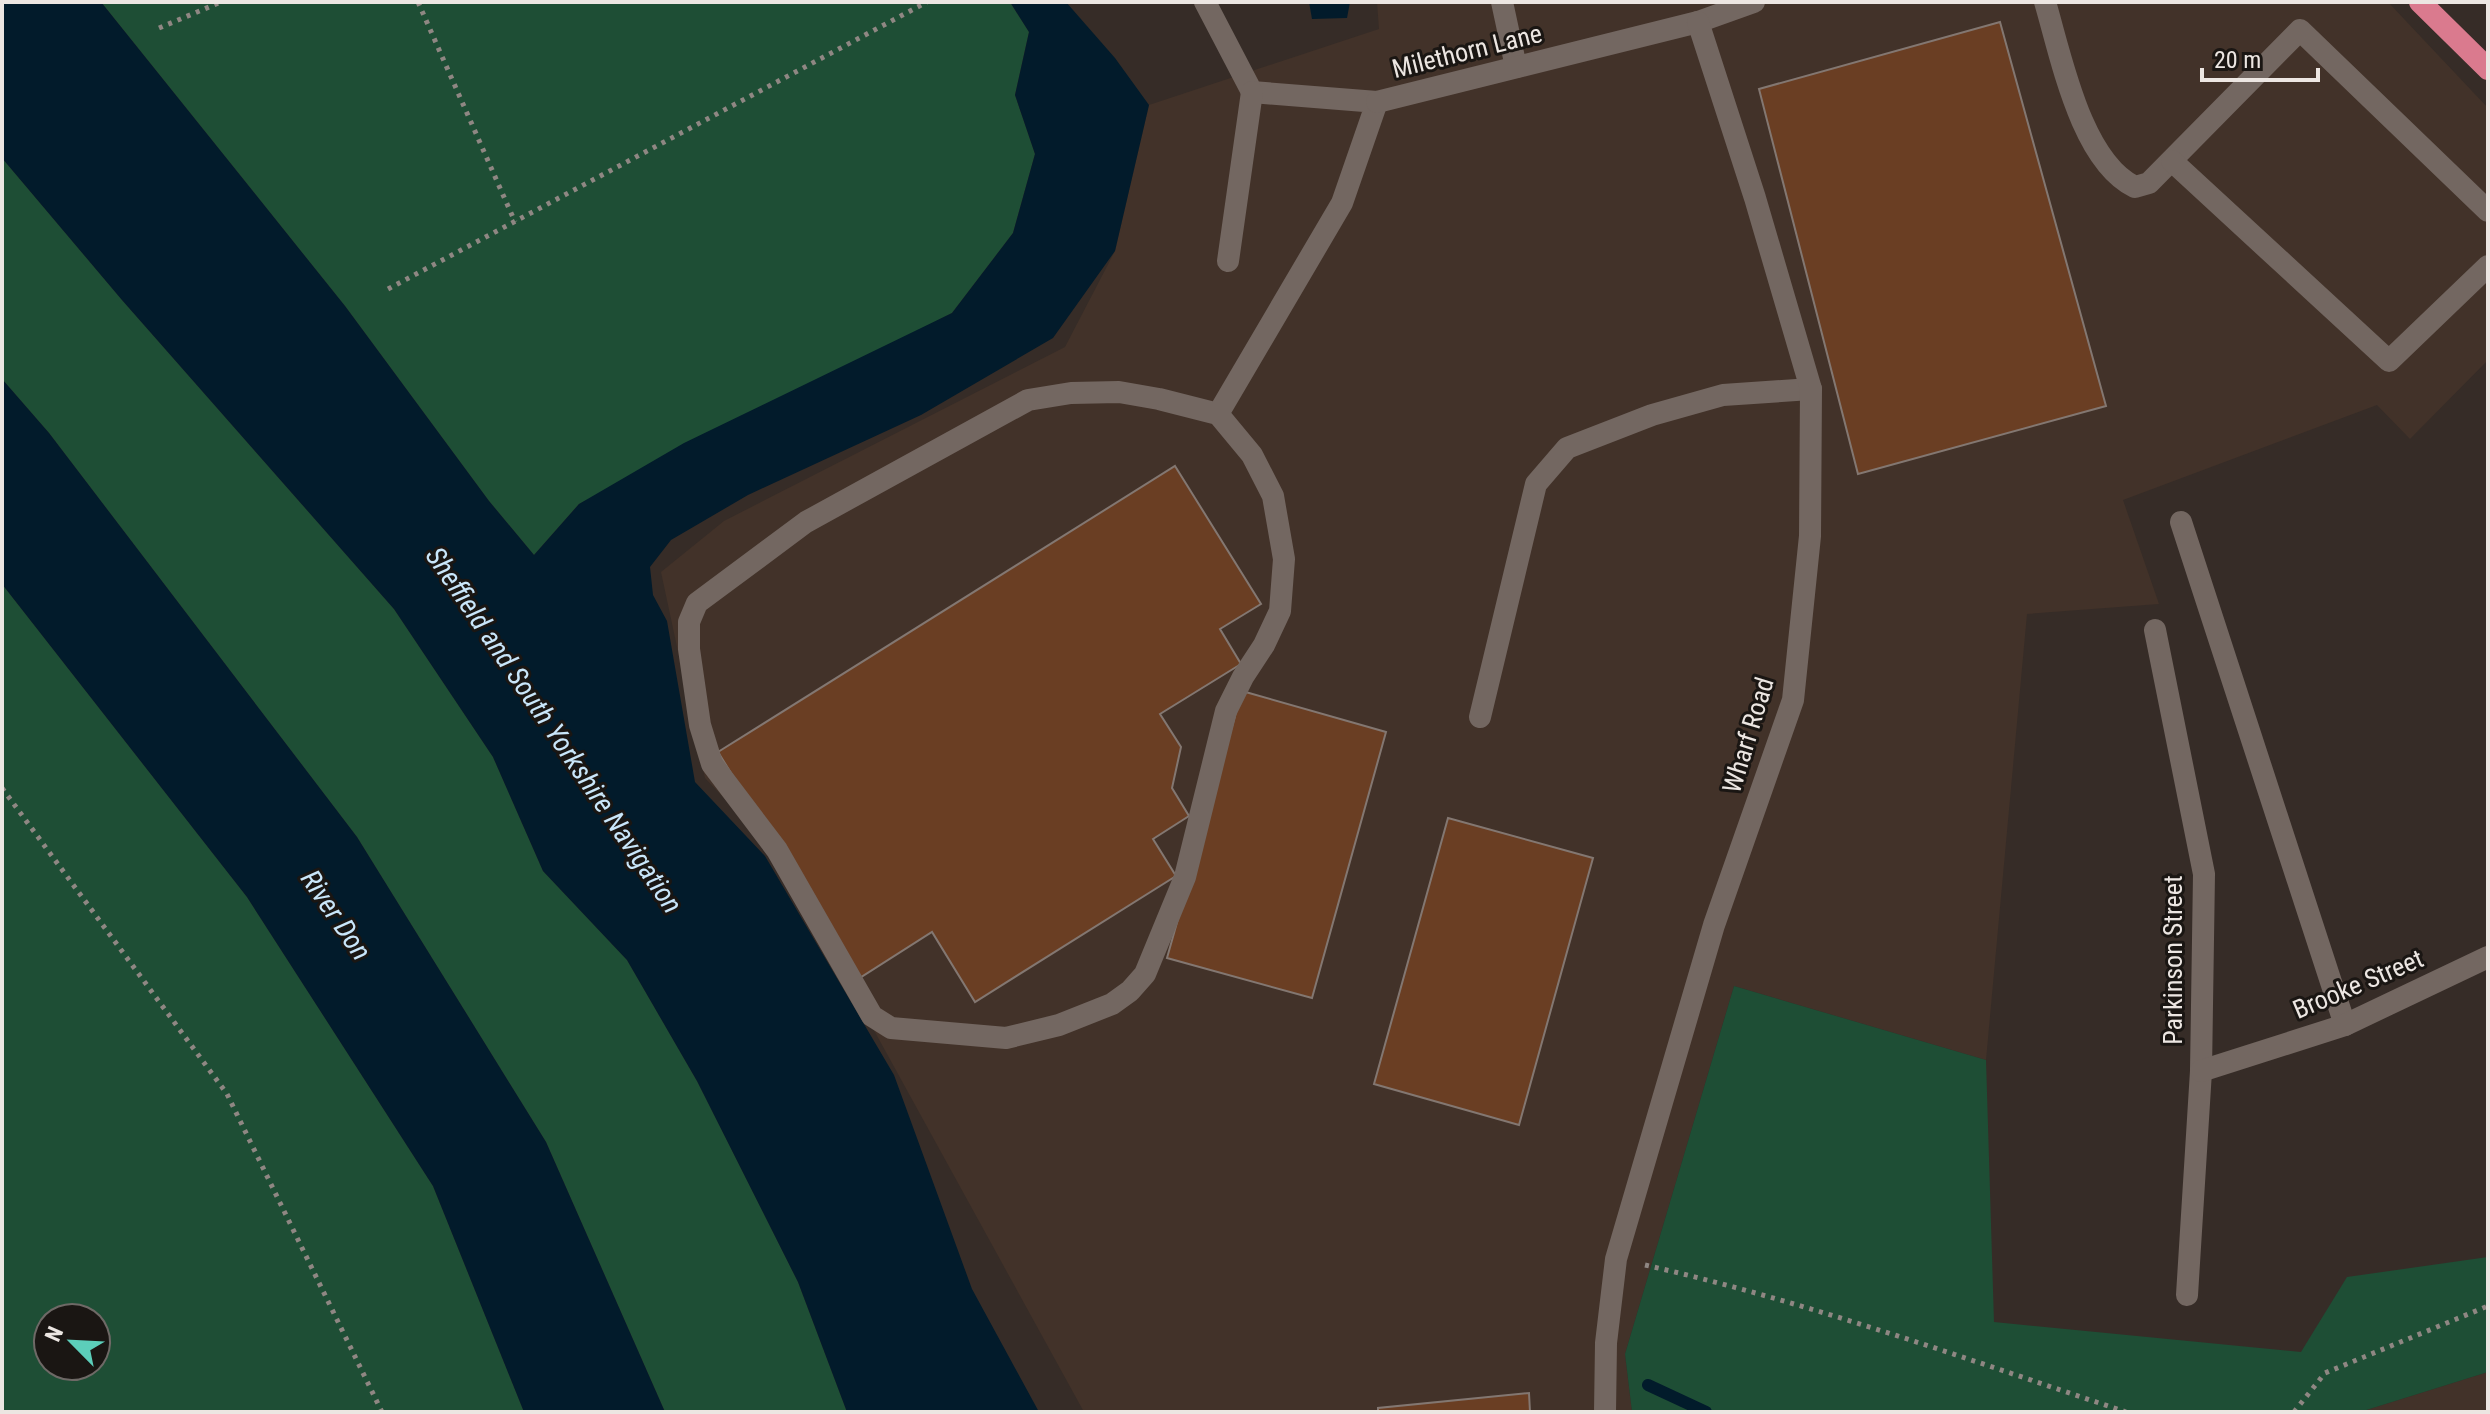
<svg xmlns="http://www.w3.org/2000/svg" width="2490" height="1414" viewBox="0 0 2490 1414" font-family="'Roboto Condensed',sans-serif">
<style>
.built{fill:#423229}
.green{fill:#1e4e35;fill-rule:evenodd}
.water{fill:#021b2b}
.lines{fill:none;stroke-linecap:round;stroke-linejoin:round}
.stream{stroke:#021b2b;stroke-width:12}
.building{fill:#6a3e23;stroke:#837771;stroke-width:2}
.path{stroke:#8f8783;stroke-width:5;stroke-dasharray:4 6;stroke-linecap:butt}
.service{stroke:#736761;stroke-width:22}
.minor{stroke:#736761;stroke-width:22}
.trunk{stroke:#da7a8e;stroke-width:22}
.labels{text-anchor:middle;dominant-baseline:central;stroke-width:6;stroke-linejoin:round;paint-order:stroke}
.street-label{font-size:26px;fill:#ece6e2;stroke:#1a1613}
.water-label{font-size:28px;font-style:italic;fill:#c9e6fa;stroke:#1a1613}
</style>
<rect width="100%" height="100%" fill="#362c27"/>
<g class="built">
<polygon points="1377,2 2388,2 2488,108 2488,360 2410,439 2377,405 2123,500 2159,604 2027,614 1986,1060 1734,986 1625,1354 1632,1412 1084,1412 777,854 705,778 661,572 724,521 1065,347 1115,251 1149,105 1379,29"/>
<polygon points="2488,1372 2488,1412 2360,1412"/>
</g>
<g class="green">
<polygon points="101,2 1010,2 1029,32 1015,95 1035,154 1013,233 952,313 579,504 534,555 489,501 345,306"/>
<polygon points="2,158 122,300 394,609 493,757 543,871 627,960 697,1081 798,1282 847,1412 665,1412 546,1142 357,837 49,433 2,379"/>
<path d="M2,584L247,897L433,1186L524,1412H2ZM48,1318H96V1366H48Z"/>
<polygon points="1734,986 1986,1060 1994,1322 2301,1352 2347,1277 2488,1257 2488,1372 2360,1412 1632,1412 1625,1354"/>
</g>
<g class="water">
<polygon points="2,2 101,2 345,306 489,501 534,555 579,504 684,443 952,313 1013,233 1035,154 1015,95 1029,32 1010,2 1066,2 1115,58 1149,105 1115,251 1053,338 921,415 748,495 671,540 650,567 653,595 667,621 695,782 765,856 894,1075 972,1289 1039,1412 847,1412 798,1282 697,1081 627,960 543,871 493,757 394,609 122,300 2,158"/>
<polygon points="1309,2 1350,2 1347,18 1312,19"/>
<polygon points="2,379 49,433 357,837 546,1142 665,1412 524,1412 433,1186 247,897 2,584"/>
</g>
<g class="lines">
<polyline class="stream" points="1648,1385 1706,1412"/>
</g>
<g class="building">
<polygon points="2000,22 2106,406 1858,474 1759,89"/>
<polygon points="1175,466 1261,604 1220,629 1241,664 1160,714 1181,747 1172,788 1189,816 1153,839 1176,876 975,1002 932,932 858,979 718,752"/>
<polygon points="1242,691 1386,732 1312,998 1167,958"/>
<polygon points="1448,818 1593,858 1519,1125 1374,1084"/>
<polygon points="1529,1393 1530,1412 1378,1412 1378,1408"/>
</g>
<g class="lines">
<g class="path">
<polyline points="418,2 515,222"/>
<polyline points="159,28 221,2"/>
<polyline points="388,289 927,2"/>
<polyline points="2,788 227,1094 382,1412"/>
<path d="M1645,1265C1808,1302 1967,1359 2126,1412"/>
<polyline points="2294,1412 2325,1373 2488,1306"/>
</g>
<g class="service">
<polyline points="1205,2 1252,92 1377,102 1342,203 1218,414 1159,399 1119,392 1071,393 1028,400 806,522 697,603 689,622 689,649 700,725 712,764 777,850 872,1016 891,1028 1006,1038 1059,1025 1112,1004 1130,991 1145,974 1185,877 1226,711 1243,677 1264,645 1280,611 1284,559 1273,496 1252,455 1218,414"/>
<polyline points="1502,2 1516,67"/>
<path d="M2045,2C2061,56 2081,161 2135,187L2149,183L2300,30L2488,211"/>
<polyline points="2172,161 2389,361 2488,266"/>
<polyline points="1228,261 1252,92"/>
<polyline points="1480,717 1536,484 1567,448 1652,415 1723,395 1811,389"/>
</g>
<g class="minor">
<polyline points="1377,102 1698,22 1754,2"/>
<polyline points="2181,522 2345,1025"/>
<polyline points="2155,630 2204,874 2201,1071 2187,1295"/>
<polyline points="2201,1071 2345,1025 2488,957"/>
<polyline points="1605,1412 1606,1343 1616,1259 1714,925 1793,700 1810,536 1811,389 1755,198 1698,22"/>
</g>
<polyline class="trunk" points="2420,2 2488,69"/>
</g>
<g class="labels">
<g class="street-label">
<text transform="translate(1467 51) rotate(-14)">Milethorn Lane</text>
<text transform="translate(1748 735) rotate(-73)">Wharf Road</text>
<text transform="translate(2173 960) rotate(-90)">Parkinson Street</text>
<text transform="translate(2358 984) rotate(-23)">Brooke Street</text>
</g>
<g class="water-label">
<text transform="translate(554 730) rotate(56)">Sheffield and South Yorkshire Navigation</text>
<text transform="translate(336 915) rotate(56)">River Don</text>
</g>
</g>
<rect width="2490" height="1414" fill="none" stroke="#ece6e2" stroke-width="8"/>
<g transform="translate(72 1342) rotate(294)"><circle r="38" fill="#1a1613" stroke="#6e6966" stroke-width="2"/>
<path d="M0-6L14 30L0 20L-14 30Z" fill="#5cceba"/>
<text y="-12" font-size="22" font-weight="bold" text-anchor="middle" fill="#ece6e2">N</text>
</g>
<path d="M2202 68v12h116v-12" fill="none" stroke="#ece6e2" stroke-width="4"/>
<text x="2214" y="68" font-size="24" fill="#ece6e2" stroke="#1a1613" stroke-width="6" paint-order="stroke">20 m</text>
</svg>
